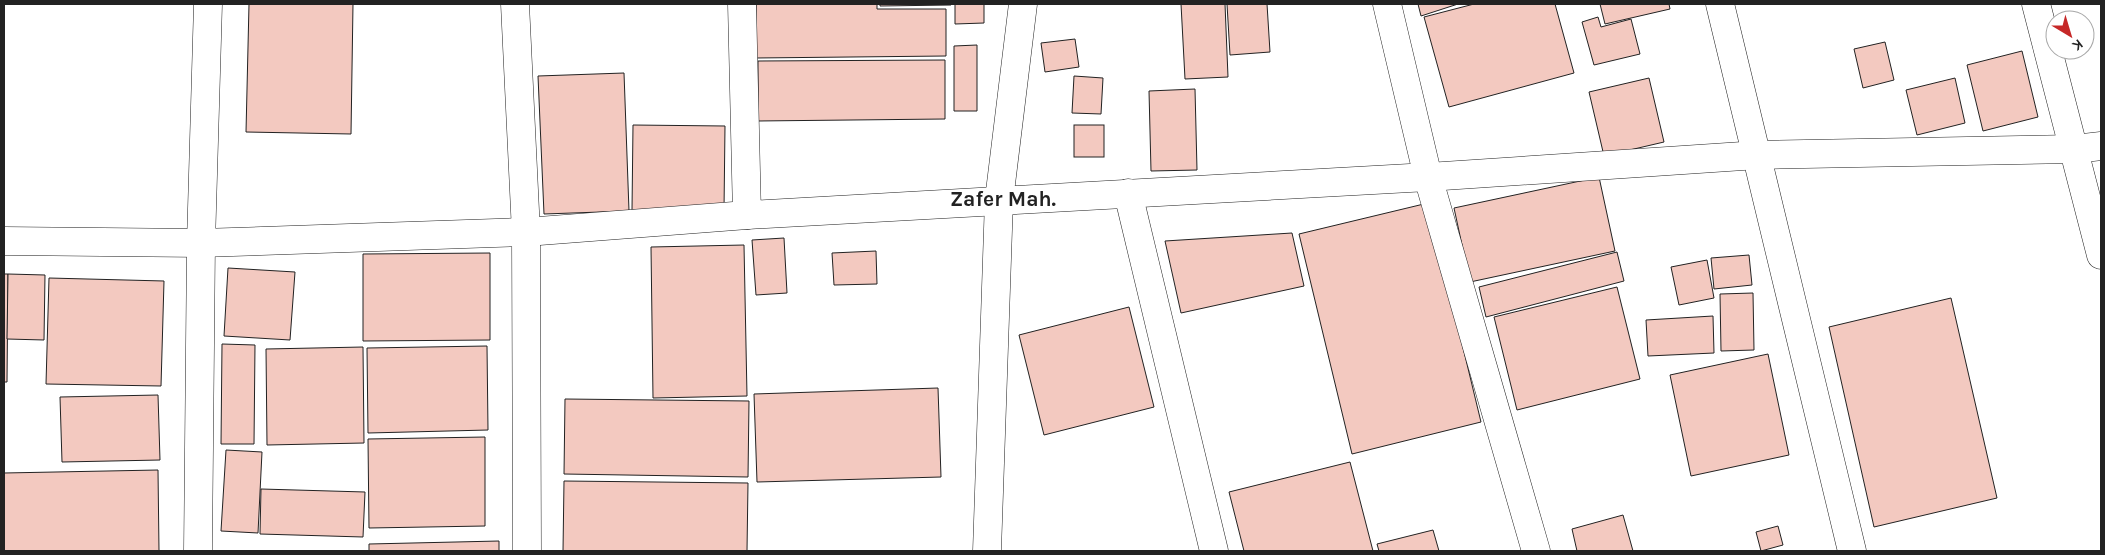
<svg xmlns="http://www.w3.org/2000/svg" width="2105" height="555" viewBox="0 0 2105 555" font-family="Karla,sans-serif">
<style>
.building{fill:#f3c9c0;stroke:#222}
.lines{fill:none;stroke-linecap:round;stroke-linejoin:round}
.minor-casing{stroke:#222;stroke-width:29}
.tertiary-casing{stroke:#222;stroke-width:29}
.minor{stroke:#fff;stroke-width:28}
.tertiary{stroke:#fff;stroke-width:28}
.labels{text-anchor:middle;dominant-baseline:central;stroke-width:4;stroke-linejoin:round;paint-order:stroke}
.district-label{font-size:21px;font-weight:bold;fill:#222;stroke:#fff}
</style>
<rect width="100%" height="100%" fill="#fff"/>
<g class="building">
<polygon points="249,4 353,4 351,134 246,132"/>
<polygon points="756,4 877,4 877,9 946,9 946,56 756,58"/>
<polygon points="880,4 950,4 951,5 880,6"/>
<polygon points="955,4 984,4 984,23 955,24"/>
<polygon points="1181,4 1225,4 1228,77 1185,79"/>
<polygon points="1227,4 1267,4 1270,52 1230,55"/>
<polygon points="1418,4 1458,4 1421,16"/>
<polygon points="1474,4 1555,4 1574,73 1449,107 1424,17"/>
<polygon points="1600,4 1669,4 1670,9 1605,24"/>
<polygon points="1598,17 1601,27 1631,19 1640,54 1594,65 1582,22"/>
<polygon points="1075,39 1079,67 1045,72 1041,43"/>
<polygon points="1885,42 1894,80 1863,88 1854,49"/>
<polygon points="977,45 977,111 954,111 954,46"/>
<polygon points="2022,51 2038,117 1983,131 1967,65"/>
<polygon points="945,60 945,119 758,121 758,61"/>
<polygon points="624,73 629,211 544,214 538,76"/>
<polygon points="1074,76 1103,78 1101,114 1072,113"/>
<polygon points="1649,78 1664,142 1604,156 1589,92"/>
<polygon points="1955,78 1965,123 1917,135 1906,90"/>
<polygon points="1195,89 1197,170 1151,171 1149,91"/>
<polygon points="633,125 725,126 724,210 632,210"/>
<rect x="1074" y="125" width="30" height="32"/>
<polygon points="1599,177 1615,251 1470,282 1454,208"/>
<polygon points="1428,203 1481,422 1352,454 1299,234"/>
<polygon points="1292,233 1304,286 1181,313 1165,241"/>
<polygon points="784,238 787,293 756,295 752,240"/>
<polygon points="744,245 747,396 653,398 651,247"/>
<polygon points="876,251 877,284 834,285 832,253"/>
<polygon points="1617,252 1624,281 1486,317 1479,287"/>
<polygon points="490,253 490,340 363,341 363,254"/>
<polygon points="1749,255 1752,285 1714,289 1711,258"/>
<polygon points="1707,260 1714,298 1679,305 1671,267"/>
<polygon points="228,268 295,272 290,340 224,336"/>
<polygon points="4,274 8,274 7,382 4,382"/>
<polygon points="8,274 45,275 44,340 7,339"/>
<polygon points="49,278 164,281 161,386 46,384"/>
<polygon points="1617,287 1640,379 1517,410 1494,317"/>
<polygon points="1753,293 1754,350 1721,351 1720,294"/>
<polygon points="1951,298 1997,498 1874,527 1829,327"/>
<polygon points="1129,307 1154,407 1044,435 1019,335"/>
<polygon points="1713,316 1714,353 1648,356 1646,320"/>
<polygon points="222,344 255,345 254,444 221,444"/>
<polygon points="487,346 488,430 368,433 367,348"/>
<polygon points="363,347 364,443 267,445 266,349"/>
<polygon points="1768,354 1789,455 1691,476 1670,375"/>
<polygon points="938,388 941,477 757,482 754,394"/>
<polygon points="158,395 160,460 62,462 60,397"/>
<polygon points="565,399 749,401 748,477 564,474"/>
<polygon points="485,437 485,526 369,528 368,439"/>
<polygon points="226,450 262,452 258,533 221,531"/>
<polygon points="1350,462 1373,551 1244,551 1229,492"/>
<polygon points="158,470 159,551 4,551 4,473"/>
<polygon points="564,481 748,483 747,551 563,551"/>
<polygon points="261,489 365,492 363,537 260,534"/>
<polygon points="1623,515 1633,551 1577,551 1572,529"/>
<polygon points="1778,526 1783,545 1761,551 1756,532"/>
<polygon points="1433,530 1439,551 1379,551 1377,544"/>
<polygon points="499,541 499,551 369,551 369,544"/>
</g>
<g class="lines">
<g class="minor-casing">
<g id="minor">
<polyline points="515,4 526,232 527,551"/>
<polyline points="742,4 747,215"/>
<polyline points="1387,4 1428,177 1536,551"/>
<polyline points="1720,4 1852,551"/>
<polyline points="2036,4 2101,255"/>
<polyline points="1128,193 1214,551"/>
<polyline points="4,241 201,243 526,232 747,215 1428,177 1758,155 2075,149 2101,146"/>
<polyline points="198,551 201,243 208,4"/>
</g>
</g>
<g class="tertiary-casing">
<polyline id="tertiary" points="987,551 999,200 1023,4"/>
</g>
<use href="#minor" class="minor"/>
<use href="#tertiary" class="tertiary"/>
</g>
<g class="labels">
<g class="district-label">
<text x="1003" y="199">Zafer Mah.</text>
</g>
</g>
<rect width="2105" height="555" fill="none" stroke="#222222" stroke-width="10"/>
<g transform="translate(2070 35) rotate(142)"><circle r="24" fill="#ffffff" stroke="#a7a7a7"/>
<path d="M0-4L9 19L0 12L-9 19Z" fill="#c62828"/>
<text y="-8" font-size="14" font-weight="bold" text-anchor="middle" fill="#222222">K</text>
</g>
</svg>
